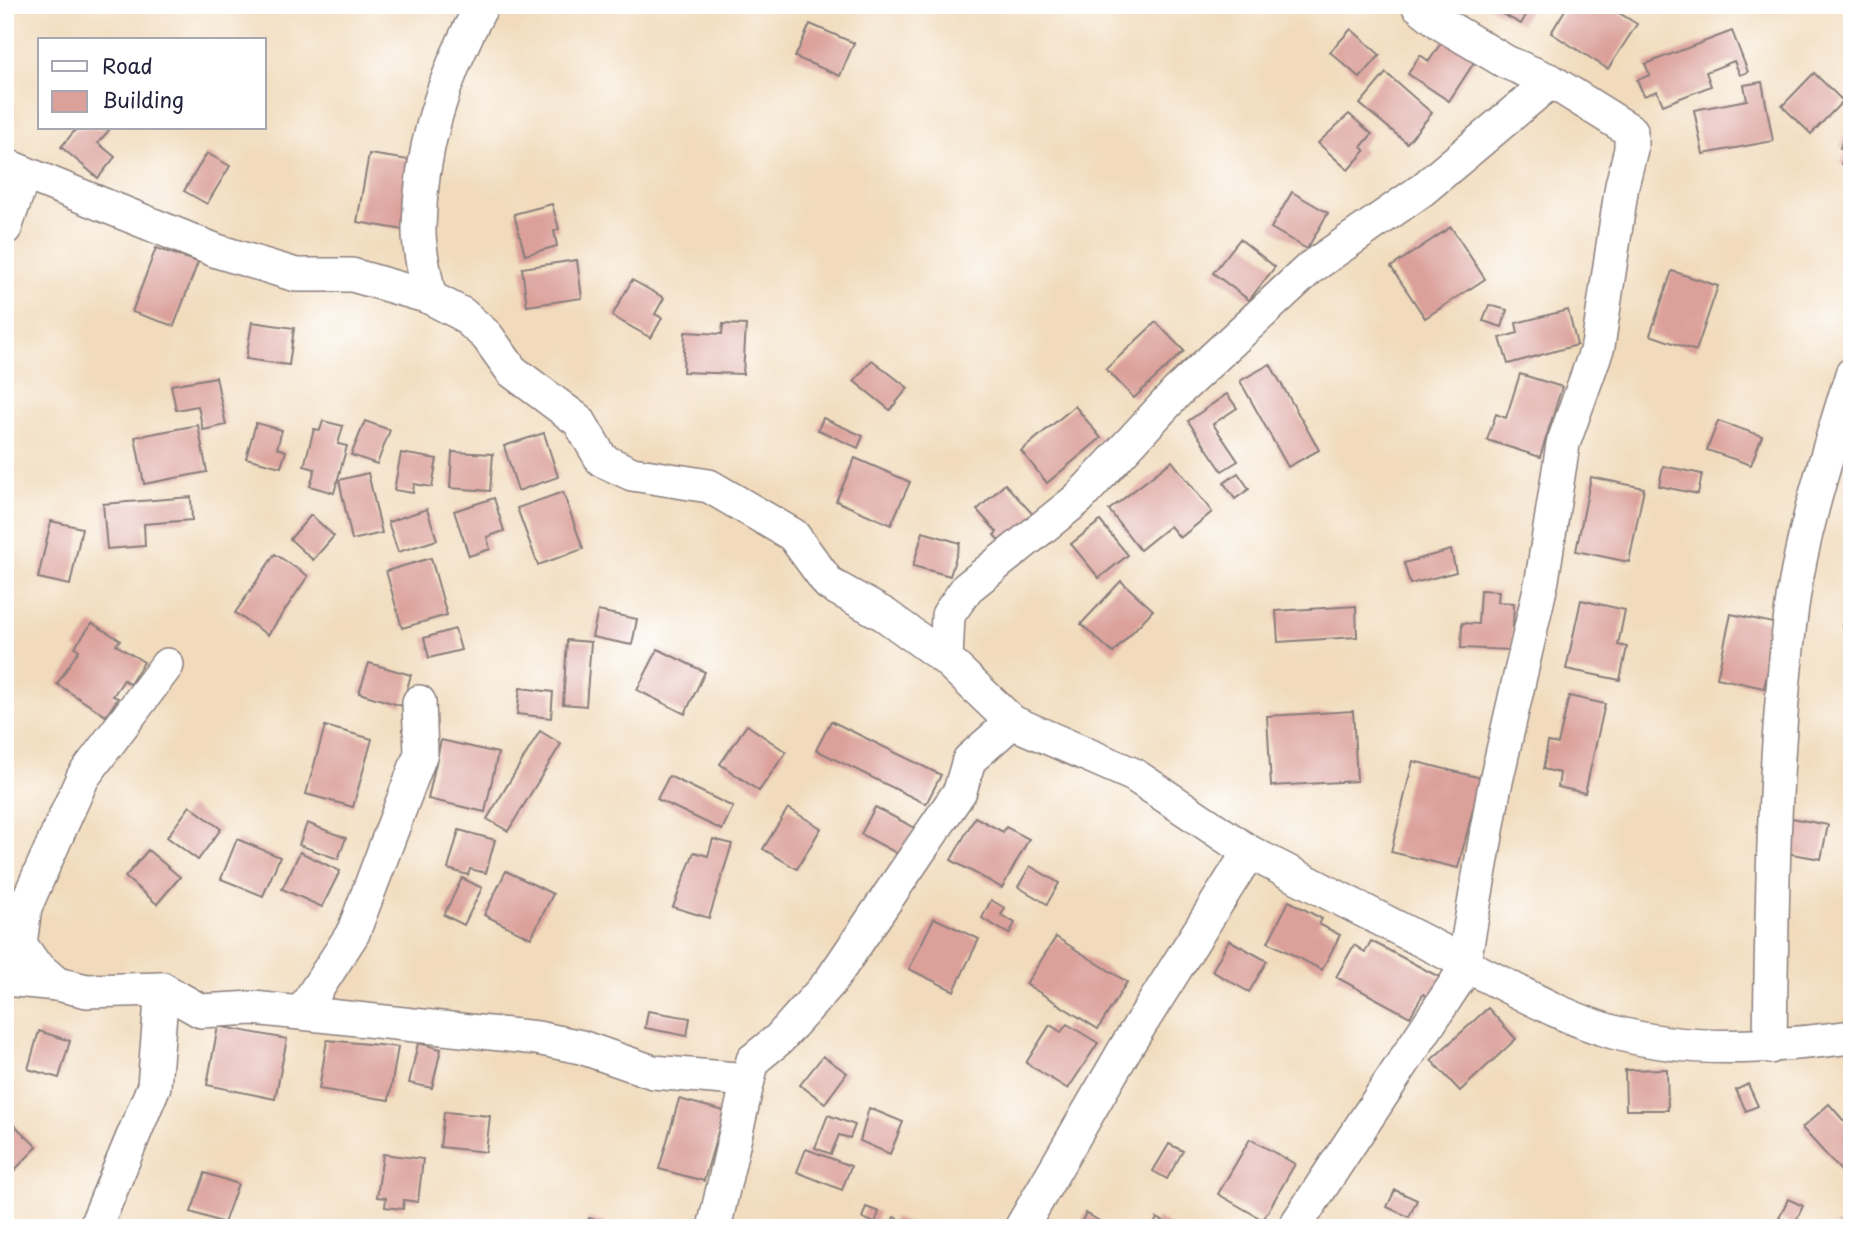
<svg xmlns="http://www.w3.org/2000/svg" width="1857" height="1233" viewBox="0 0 1857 1233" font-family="'Playpen Sans',sans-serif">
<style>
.building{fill:#dba09a}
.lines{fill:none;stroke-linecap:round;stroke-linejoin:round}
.street-casing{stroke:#8a7e7c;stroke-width:36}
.street{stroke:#fff;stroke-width:33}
</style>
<rect width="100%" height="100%" fill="#fff"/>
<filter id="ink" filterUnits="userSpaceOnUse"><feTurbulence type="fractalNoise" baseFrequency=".0143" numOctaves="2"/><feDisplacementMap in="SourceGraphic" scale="14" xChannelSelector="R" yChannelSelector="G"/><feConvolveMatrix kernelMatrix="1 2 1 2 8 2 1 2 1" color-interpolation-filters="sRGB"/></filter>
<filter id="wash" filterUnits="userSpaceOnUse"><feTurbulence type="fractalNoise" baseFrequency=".00686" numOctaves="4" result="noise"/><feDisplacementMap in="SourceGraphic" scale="28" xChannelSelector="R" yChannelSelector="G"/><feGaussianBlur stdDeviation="1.57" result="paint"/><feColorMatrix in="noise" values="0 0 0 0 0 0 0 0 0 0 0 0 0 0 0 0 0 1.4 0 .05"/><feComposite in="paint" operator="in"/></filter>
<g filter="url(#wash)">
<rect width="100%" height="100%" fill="#f1dbbc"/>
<g id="blocks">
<g class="building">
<polygon points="1486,5 1532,5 1521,24"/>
<polygon points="1568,5 1606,5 1637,24 1608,69 1551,33"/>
<polygon points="810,24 854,43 840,76 795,57"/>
<polygon points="1351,29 1380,55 1360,78 1330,52"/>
<polygon points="1732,31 1748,72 1740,75 1734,61 1706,72 1711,86 1663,105 1657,91 1644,96 1637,80 1650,75 1645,64"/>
<polygon points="1445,37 1477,58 1449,101 1408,74 1420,55 1429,61"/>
<polygon points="1386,73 1432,113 1407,143 1360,104"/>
<polygon points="1814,73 1843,101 1811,134 1782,106"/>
<polygon points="1762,82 1773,141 1703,154 1694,110 1747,100 1744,85"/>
<polygon points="1349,114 1372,134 1361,147 1365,151 1348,170 1318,143"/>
<polygon points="1851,118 1852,118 1852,168 1841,164 1847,150 1840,148"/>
<polygon points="77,128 110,129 98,143 115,157 98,178 61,147"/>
<polygon points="207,153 230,166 207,204 184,191"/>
<polygon points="369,154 416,161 404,230 357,222"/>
<polygon points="1292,192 1328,213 1307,249 1271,228"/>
<polygon points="552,204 559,229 554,231 557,246 525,255 514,214"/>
<polygon points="1451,227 1485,279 1425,318 1391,267"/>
<polygon points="1240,239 1275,267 1249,300 1213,273"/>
<polygon points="156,248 198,262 174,326 132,312"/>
<polygon points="577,260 582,298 527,306 522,268"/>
<polygon points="1672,271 1718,286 1696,351 1650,335"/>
<polygon points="632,280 664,298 655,314 662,318 651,338 612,316"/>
<polygon points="1489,305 1507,310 1502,327 1483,321"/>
<polygon points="1568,310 1577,345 1508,364 1500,338 1518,333 1516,323"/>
<polygon points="252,322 294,328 289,365 246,359"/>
<polygon points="1156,322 1184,351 1134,398 1106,369"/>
<polygon points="723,324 746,325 743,374 683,372 685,332 722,334"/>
<polygon points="872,360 908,388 890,410 854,381"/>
<polygon points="1270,364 1319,450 1288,467 1240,381"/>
<polygon points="1520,374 1562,387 1540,457 1487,440 1496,414 1506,418"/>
<polygon points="216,377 226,425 203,430 198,406 176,410 171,385"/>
<polygon points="1227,394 1237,408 1213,424 1238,461 1222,471 1188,421"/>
<polygon points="1075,406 1101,438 1047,483 1021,451"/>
<polygon points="823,418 863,436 858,448 818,430"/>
<polygon points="323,421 343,426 338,444 347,446 334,493 310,486 315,469 304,466 314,429 320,430"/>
<polygon points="365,421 390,430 377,464 351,455"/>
<polygon points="1718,421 1762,436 1751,465 1707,450"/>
<polygon points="256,423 282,430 277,448 286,451 281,467 246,458"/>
<polygon points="198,425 207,472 144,484 135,437"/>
<polygon points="544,433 558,477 518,491 504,446"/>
<polygon points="452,452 493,454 490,491 450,488"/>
<polygon points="401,453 437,459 432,487 414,484 413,493 394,490"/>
<polygon points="855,458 910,482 891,525 836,501"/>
<polygon points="1172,461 1212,512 1180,538 1170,526 1140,550 1109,510"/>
<polygon points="1663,466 1702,474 1698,494 1659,486"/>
<polygon points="368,473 382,533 352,540 339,480"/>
<polygon points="1238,473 1249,489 1235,499 1224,483"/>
<polygon points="1591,477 1644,488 1629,562 1576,551"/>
<polygon points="1005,484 1040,522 1009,551 994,535 997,532 977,510"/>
<polygon points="563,492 583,549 538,565 517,508"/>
<polygon points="191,497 192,520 144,524 145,546 107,549 103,504"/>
<polygon points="494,498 504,531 487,537 490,549 469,556 454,511"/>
<polygon points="427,509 437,540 398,552 388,522"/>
<polygon points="311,515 334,536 313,560 290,539"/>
<polygon points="51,521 82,528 70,585 38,578"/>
<polygon points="1100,521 1128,555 1099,578 1071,544"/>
<polygon points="923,532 960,543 950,576 913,566"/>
<polygon points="1451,550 1456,572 1410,584 1404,563"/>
<polygon points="275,554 308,576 268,635 235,613"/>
<polygon points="431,558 447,615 402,628 386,571"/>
<polygon points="1852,565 1852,584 1846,582"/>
<polygon points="1121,581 1153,610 1113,653 1081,624"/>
<polygon points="1480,590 1499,591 1498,602 1514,603 1512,650 1461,648 1462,623 1478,624"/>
<polygon points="1581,600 1625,610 1618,645 1627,647 1620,680 1566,669"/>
<polygon points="1848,600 1852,601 1852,628 1842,626"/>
<polygon points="1356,606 1357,637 1278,642 1276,611"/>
<polygon points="598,611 637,619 632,645 592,637"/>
<polygon points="1731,614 1778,624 1764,688 1717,678"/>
<polygon points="92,623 120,640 116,645 144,662 130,684 124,680 113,696 118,698 106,716 57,684 79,650 75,647"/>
<polygon points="455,629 461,650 429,658 424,638"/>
<polygon points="567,640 591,642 586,706 563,704"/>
<polygon points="658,649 705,672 685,714 637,690"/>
<polygon points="369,663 411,675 402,706 359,693"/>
<polygon points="520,688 553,692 551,718 517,714"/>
<polygon points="1569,696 1605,704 1585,793 1558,787 1560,773 1543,769 1548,742 1558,744"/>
<polygon points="1353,711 1357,781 1271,786 1267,716"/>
<polygon points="831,721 941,775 926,804 816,750"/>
<polygon points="747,725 786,752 759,791 720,764"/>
<polygon points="325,726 372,739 353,807 306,794"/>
<polygon points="540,731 561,744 508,831 487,819"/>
<polygon points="441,740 498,753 485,812 428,799"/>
<polygon points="1413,761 1481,778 1458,868 1391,852"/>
<polygon points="669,776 733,807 722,830 657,799"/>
<polygon points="190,806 221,829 198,860 167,837"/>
<polygon points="875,807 915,828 900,855 861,834"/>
<polygon points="788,808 821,828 797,869 763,849"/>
<polygon points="1781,816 1828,825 1821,859 1775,851"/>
<polygon points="975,817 1003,832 1006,827 1029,839 1002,888 951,860"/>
<polygon points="307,823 346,838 338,859 299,845"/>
<polygon points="459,830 495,840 486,873 470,869 468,875 448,869"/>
<polygon points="237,839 280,857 263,896 221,879"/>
<polygon points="713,839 732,844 709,918 673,907 694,852 708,856"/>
<polygon points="148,850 180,877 157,904 125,877"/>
<polygon points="300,852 340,871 322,907 282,889"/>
<polygon points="1030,866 1059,883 1047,904 1018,887"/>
<polygon points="506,871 553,894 531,938 484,915"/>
<polygon points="462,878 482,888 464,925 444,915"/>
<polygon points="991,900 1005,908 1001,915 1015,923 1009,934 982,918"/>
<polygon points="1289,901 1322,919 1319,924 1340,935 1322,970 1268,942"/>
<polygon points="934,918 979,939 954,991 909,969"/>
<polygon points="1056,937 1127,982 1098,1029 1026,984"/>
<polygon points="1229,940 1267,961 1249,992 1212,971"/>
<polygon points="1371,941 1443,979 1432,999 1423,994 1410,1017 1336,977 1354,945 1365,952"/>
<polygon points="1488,1008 1516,1039 1460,1091 1431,1060"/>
<polygon points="648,1011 690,1018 687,1036 645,1028"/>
<polygon points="1067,1024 1098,1043 1068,1089 1026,1063 1050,1025 1061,1032"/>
<polygon points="218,1026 287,1039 275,1099 207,1085"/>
<polygon points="39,1031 70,1041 59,1078 28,1069"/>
<polygon points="327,1040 398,1047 389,1100 319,1089"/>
<polygon points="418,1043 441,1049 432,1088 409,1083"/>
<polygon points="823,1056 847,1073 825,1103 800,1085"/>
<polygon points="1667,1069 1668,1110 1626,1110 1625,1070"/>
<polygon points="1748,1084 1758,1106 1746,1111 1736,1090"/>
<polygon points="679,1099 724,1111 704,1181 659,1169"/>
<polygon points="1829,1104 1852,1130 1852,1183 1802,1128"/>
<polygon points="869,1108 903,1122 890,1154 860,1141"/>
<polygon points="444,1112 490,1116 486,1152 440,1147"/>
<polygon points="828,1115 855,1125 850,1138 839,1135 831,1154 815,1148"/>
<polygon points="7,1118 37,1147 5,1180 5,1120"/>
<polygon points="1250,1139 1295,1164 1263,1220 1218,1194"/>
<polygon points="1169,1144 1183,1151 1167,1179 1153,1171"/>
<polygon points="806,1149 851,1166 842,1190 797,1172"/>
<polygon points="383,1154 423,1159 418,1202 404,1200 403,1209 385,1207 386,1198 377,1197"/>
<polygon points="205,1173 238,1184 224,1223 191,1212"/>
<polygon points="1395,1190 1417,1200 1409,1217 1387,1207"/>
<polygon points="1788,1199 1803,1206 1794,1225 1779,1218"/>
<polygon points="866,1207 879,1212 875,1223 862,1218"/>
<polygon points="1086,1213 1111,1228 1078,1228"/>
<polygon points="894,1217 916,1228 889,1228"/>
<polygon points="1847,1217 1852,1228 1834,1228"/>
<polygon points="589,1218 608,1224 607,1228 586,1228"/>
<polygon points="1157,1218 1168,1224 1165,1228 1152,1228"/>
</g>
</g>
</g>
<g filter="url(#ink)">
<use href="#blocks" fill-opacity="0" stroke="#8a7e7c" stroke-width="2"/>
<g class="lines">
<g class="street-casing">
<g id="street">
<polyline points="1418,5 1442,24 1506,62 1551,81 1631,131 1631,149 1622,185 1598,346 1563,444 1542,580 1494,790 1464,962"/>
<path d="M5,165L217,251L296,275H352L429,297L462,314L487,336L512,371L579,421L602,460L632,474L709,486L793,535L829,584L885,615L946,659L1012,722L1134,775L1249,852L1464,962L1467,966C1515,989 1563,1018 1613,1032C1690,1054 1774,1047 1852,1037"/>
<polyline points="5,228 24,173"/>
<path d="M429,297C426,275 418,250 419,228C420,148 444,74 482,5"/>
<polyline points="946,659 948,615 967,588 1078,499 1178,391 1310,268 1422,190 1551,81"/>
<polyline points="5,979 57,984 87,991 162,989 201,1011 253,1008 537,1038 581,1047 653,1072 748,1080 753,1060 779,1039 830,982 960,791 969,760 1012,722"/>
<polyline points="57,984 34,964 20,944 25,907 83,777 167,665"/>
<polyline points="302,1012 353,933 421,753 419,702"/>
<path d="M1770,1047C1772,900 1773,753 1792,606C1803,527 1829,450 1852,374"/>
<polyline points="95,1228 154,1086 162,989"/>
<polyline points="714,1228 748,1080"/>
<polyline points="1021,1228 1128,1044 1249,852"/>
<polyline points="1294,1228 1467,966"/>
</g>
</g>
<use href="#street" class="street"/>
</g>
</g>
<rect width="1857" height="1233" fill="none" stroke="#fff" stroke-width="28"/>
<rect x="38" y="38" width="228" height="91" fill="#ffffff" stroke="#a7a7b1" stroke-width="2"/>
<rect x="52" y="61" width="35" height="10" fill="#ffffff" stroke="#a7a7b1" stroke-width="2"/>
<text x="102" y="74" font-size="21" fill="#22223b">Road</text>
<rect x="52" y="91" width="35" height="21" fill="#dba09a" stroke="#a7a7b1" stroke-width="2"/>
<text x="102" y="108" font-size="21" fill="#22223b">Building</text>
</svg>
